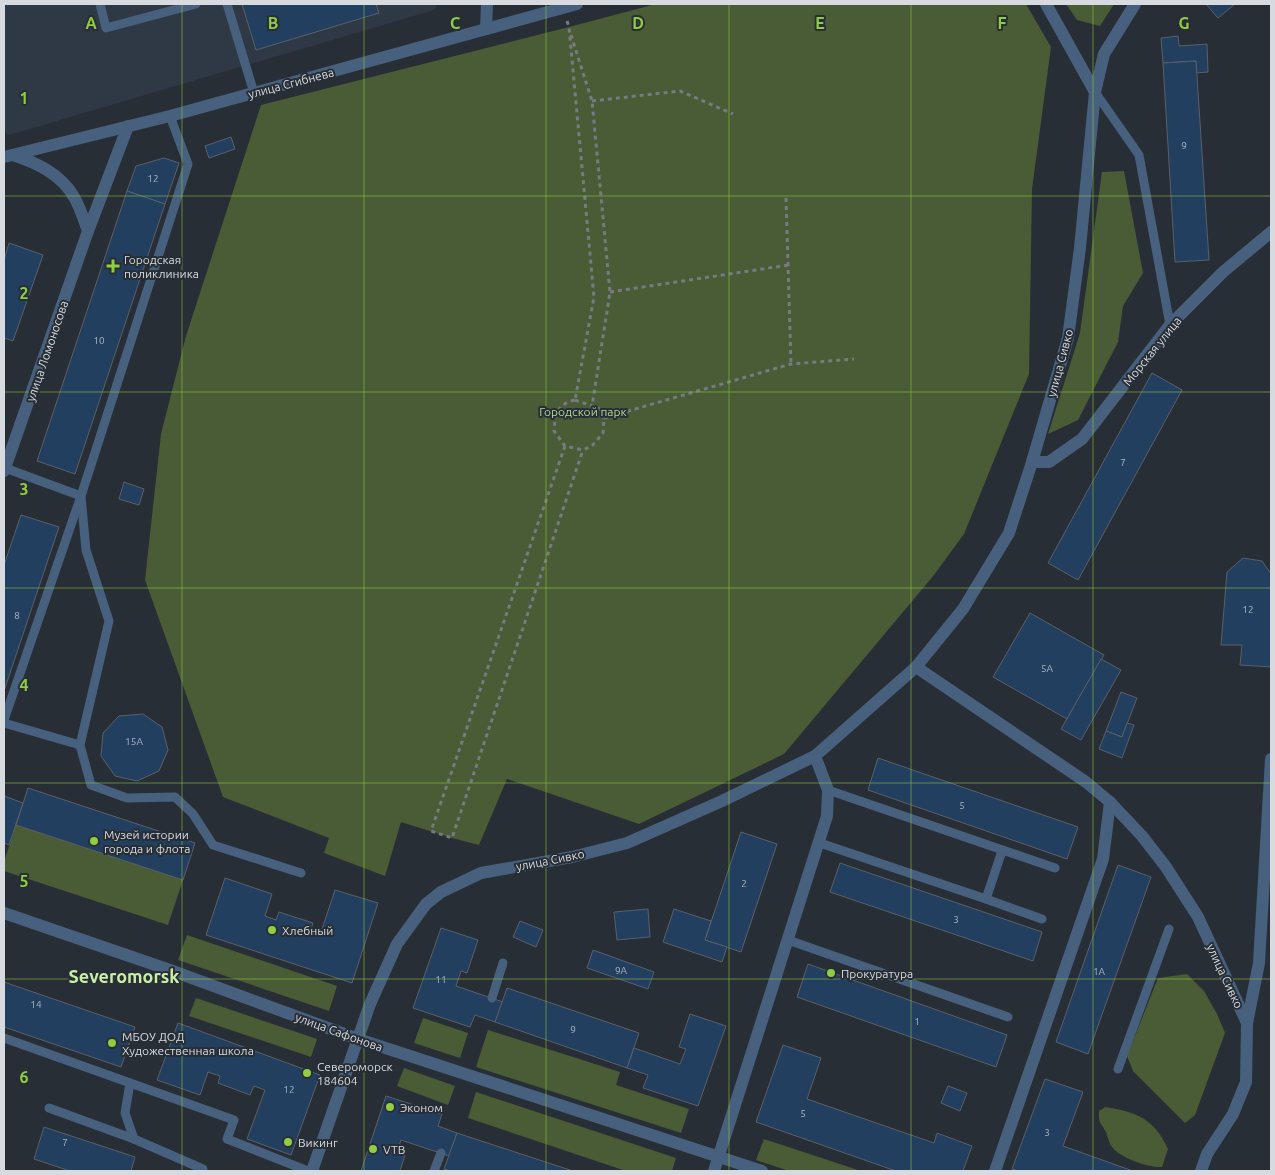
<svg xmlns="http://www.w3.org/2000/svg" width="1275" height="1175" viewBox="0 0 1275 1175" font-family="Ubuntu,sans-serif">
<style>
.built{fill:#2f3945}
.green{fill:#495c35}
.building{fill:#233f5f;stroke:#5a6069}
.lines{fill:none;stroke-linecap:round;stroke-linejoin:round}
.path{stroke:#767b81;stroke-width:3;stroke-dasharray:4 4;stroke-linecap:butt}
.service{stroke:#47607e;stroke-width:9}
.pedestrian{stroke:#47607e;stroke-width:12}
.minor{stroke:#47607e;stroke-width:12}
.tertiary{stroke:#47607e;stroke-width:12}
.grid{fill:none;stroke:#91cd40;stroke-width:1;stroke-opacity:0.55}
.poi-dot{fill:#91cd40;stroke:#282e35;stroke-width:2}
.labels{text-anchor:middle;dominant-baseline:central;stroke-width:4;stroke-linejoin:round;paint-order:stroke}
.number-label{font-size:10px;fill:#aab4c0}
.street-label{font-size:12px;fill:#d7dbe0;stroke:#282e35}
.poi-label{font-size:12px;fill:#d7dbe0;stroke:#282e35;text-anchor:start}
.park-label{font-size:12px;fill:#b3d592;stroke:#282e35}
.district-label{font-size:18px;font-weight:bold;fill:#caeea7;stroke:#282e35}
.grid-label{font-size:16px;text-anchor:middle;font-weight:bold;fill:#91cd40;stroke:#282e35;stroke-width:4;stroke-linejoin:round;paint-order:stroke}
</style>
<rect width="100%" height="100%" fill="#282e35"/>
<polygon class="built" points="4,4 438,4 434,10 9,135 4,132"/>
<g class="green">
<polygon points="656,4 1026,4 1051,47 1032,189 1029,374 964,534 934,575 784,754 639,824 507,779 479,845 452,838 401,822 385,876 324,853 329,838 223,797 145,580 161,434 186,336 261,105 569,27"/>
<polygon points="1066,4 1114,4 1100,26 1077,20"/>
<polygon points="1124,171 1143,273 1123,306 1118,342 1078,420 1048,434 1080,333 1102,172"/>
<polygon points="16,825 183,880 168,925 4,871 4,862"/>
<polygon points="187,935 337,986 329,1011 178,960"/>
<polygon points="1187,974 1204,991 1217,1014 1225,1033 1195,1115 1185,1123 1133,1071 1127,1056 1158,978"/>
<polygon points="196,998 317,1039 311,1057 189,1016"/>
<polygon points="423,1018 468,1033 460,1058 414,1043"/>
<polygon points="488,1030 620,1072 616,1085 689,1109 681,1133 476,1067"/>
<polygon points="404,1068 455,1086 448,1105 397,1086"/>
<polygon points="476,1092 676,1158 672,1171 626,1171 468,1118"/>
<path d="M1105,1107C1136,1112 1154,1118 1168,1149L1162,1167C1149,1168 1120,1158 1112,1147C1109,1143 1108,1137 1106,1132C1101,1123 1098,1123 1099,1111Z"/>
<polygon points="764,1139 861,1171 789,1171 756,1160"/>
</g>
<g class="building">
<polygon points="242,4 376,4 379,13 256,50"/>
<polygon points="1206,4 1235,4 1218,18"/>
<polygon points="1178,36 1179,46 1207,44 1208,72 1196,73 1196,61 1163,63 1161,38"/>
<polygon points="1196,61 1209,260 1175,262 1163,63"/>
<polygon points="231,137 235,149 209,158 205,146"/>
<polygon points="164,158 179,163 165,204 127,191 136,166"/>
<polygon points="127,191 165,204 75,474 37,461"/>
<polygon points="9,243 43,255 13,341 4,338 4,260"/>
<polygon points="1152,373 1182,390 1078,580 1048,563"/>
<polygon points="124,482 144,489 139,505 119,499"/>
<polygon points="21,515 59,527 4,691 4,565"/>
<polygon points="1243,558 1262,561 1271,574 1271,667 1240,665 1242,645 1221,645 1227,572"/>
<polygon points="1030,613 1104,655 1067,719 993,677"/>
<polygon points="1101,659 1121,670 1081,740 1061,729"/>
<polygon points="1121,692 1137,698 1122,737 1106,731"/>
<polygon points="143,714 162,727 168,750 159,771 137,781 115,776 101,756 103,733 119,716"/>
<polygon points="1127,723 1134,725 1122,758 1099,749 1106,731 1122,737"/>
<polygon points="878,758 1078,827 1067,859 868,790"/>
<polygon points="28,788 195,843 183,880 16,825"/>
<polygon points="4,796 23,803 9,845 4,843"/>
<polygon points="741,832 777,844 741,952 705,940"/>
<polygon points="840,863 1042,932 1033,961 830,892"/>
<polygon points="1118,865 1151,877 1088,1054 1056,1042"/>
<polygon points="225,878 272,894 265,916 276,920 279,912 313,923 310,932 320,935 335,890 378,903 352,983 206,935"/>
<polygon points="648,909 650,937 617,940 614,912"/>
<polygon points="674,909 711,921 705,940 727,947 722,962 663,942"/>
<polygon points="520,921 543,930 536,947 513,937"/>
<polygon points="441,928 478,940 467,973 461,971 456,986 503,1002 495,1022 475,1015 470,1027 413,1008"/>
<polygon points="593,950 654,972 648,989 587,968"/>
<polygon points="808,964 1007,1035 996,1067 797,997"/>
<polygon points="4,982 135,1027 121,1067 4,1027"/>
<polygon points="507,988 639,1033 627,1068 495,1022"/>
<polygon points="690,1014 726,1026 698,1106 643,1088 648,1075 627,1068 634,1048 680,1064 686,1049 679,1047"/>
<polygon points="178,1023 320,1075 291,1155 247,1139 265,1090 254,1086 250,1095 218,1083 220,1076 208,1072 200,1095 157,1080"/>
<polygon points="783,1045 821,1058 807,1099 934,1143 937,1133 972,1146 963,1171 896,1171 756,1122"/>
<polygon points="1045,1079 1083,1092 1063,1146 1133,1171 1018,1171 1012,1169"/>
<polygon points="948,1086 967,1093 960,1111 941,1103"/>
<polygon points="386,1096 442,1114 438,1126 457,1133 449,1156 401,1140 397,1152 405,1155 400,1171 361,1171"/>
<polygon points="44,1127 135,1157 131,1171 70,1171 34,1159"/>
<polygon points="457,1133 573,1171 450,1171 444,1169"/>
</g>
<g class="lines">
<g class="path">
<polyline points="567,21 569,27 594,297 575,400"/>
<polyline points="571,35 592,101 610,292 592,406"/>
<polyline points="592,101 680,91 733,114"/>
<polyline points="786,198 791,364"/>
<polyline points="610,292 789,265"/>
<path d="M575,400L598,408L604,418L603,433L592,446L583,450L565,446L554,431C555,415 557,404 575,400Z"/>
<polyline points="604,418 791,364 854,359"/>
<polyline points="565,446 431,831 452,838 583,450"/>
</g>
<g class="service">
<polyline points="100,4 106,28 196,4"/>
<polyline points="227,4 254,93"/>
<polyline points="1095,92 1139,155 1170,325"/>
<polyline points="5,468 81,496 86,550 109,621 80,745"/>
<polyline points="4,720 81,496 188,164 170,116"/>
<polyline points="4,723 80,745 91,785 127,798 175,797 193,814 213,845 301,873"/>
<polyline points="828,790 1055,868"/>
<polyline points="820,843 986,899 1002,851"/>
<polyline points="986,899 1042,919"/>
<polyline points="788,940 1008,1017"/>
<polyline points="492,998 503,963"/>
<polyline points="4,1038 234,1120 227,1139 308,1171"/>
<polyline points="1118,1069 1169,929"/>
<polyline points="130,1083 125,1113 134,1139 203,1169 203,1171"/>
<polyline points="49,1108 134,1139"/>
<polyline points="434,1171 441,1153"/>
</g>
<polyline class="pedestrian" points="4,913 170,970 358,1039 762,1171"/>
<g class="minor">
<polyline points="486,29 487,4"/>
<polyline points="88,231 128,126"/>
<polyline points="1032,462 1049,462 1082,439 1170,325 1223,272 1271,232"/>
<polyline points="916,667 1086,782 1110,802 1103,859 995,1171"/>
<polyline points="1110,802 1142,836 1166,867 1198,917 1247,1023 1246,1082 1233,1114 1207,1154 1201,1171"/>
<polyline points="1247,1023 1259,963 1271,759"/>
<polyline points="714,1171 827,816 828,790 815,756"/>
</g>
<g class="tertiary">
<polyline points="1046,4 1095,92"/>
<polyline points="4,157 170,116 577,4"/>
<path d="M4,471L88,231C84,220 80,207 74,197C61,174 37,163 13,155"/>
<polyline points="312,1171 370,1004 397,944 426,904 441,892 481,873 572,857 627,843 722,801 815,756 916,667 963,609 1009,533 1032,462 1068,338 1080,248 1095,92 1104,54 1135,4"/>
</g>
</g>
<path class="grid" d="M182,4V1171M364,4V1171M546,4V1171M729,4V1171M911,4V1171M1093,4V1171M4,196H1271M4,392H1271M4,588H1271M4,783H1271M4,979H1271"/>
<g class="poi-dot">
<path d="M110.5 258.5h5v5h5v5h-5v5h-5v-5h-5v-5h5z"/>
<circle cx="94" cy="841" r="5"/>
<circle cx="272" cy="930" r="5"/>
<circle cx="831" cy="973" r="5"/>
<circle cx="112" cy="1043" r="5"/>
<circle cx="307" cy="1073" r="5"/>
<circle cx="390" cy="1107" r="5"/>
<circle cx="288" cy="1142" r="5"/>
<circle cx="373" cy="1149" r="5"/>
</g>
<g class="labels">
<g class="number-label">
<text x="1184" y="145">9</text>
<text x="153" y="178">12</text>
<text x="99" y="340">10</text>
<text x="1123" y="462">7</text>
<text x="1248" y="609">12</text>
<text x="17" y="615">8</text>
<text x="1047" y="668">5А</text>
<text x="134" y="741">15А</text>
<text x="962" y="805">5</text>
<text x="744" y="883">2</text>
<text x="956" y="919">3</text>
<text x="621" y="970">9А</text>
<text x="1099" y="971">1А</text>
<text x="441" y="979">11</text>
<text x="36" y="1004">14</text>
<text x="917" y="1021">1</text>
<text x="573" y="1029">9</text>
<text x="289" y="1089">12</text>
<text x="803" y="1113">5</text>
<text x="1047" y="1132">3</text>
<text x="65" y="1142">7</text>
</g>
<g class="street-label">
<text transform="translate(291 83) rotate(-15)">улица Сгибнева</text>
<text transform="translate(47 351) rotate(-71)">улица Ломоносова</text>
<text transform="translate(1152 351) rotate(-51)">Морская улица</text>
<text transform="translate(1060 363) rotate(-75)">улица Сивко</text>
<text transform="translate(550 860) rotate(-11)">улица Сивко</text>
<text transform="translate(1225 976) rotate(65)">улица Сивко</text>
<text transform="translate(339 1032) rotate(20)">улица Сафонова</text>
</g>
<g class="poi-label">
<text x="124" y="259">Городская<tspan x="124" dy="14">поликлиника</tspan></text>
<text x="104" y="834">Музей истории<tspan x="104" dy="14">города и флота</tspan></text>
<text x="282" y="930">Хлебный</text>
<text x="841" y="973">Прокуратура</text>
<text x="122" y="1036">МБОУ ДОД<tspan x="122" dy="14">Художественная школа</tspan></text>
<text x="317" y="1066">Североморск<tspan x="317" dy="14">184604</tspan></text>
<text x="400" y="1107">Эконом</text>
<text x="298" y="1142">Викинг</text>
<text x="383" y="1149">VTB</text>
</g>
<g class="park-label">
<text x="583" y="411">Городской парк</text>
</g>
<g class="district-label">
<text x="124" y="976">Severomorsk</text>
</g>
</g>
<g class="grid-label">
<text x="91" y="29">A</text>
<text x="273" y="29">B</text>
<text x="455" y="29">C</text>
<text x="638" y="29">D</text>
<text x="820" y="29">E</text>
<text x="1002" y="29">F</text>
<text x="1184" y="29">G</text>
<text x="24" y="104">1</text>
<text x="24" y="299">2</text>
<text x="24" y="495">3</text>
<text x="24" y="691">4</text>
<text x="24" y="887">5</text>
<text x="24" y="1083">6</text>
</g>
<rect width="1275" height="1175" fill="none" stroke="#d7dbe0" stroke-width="10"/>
</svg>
